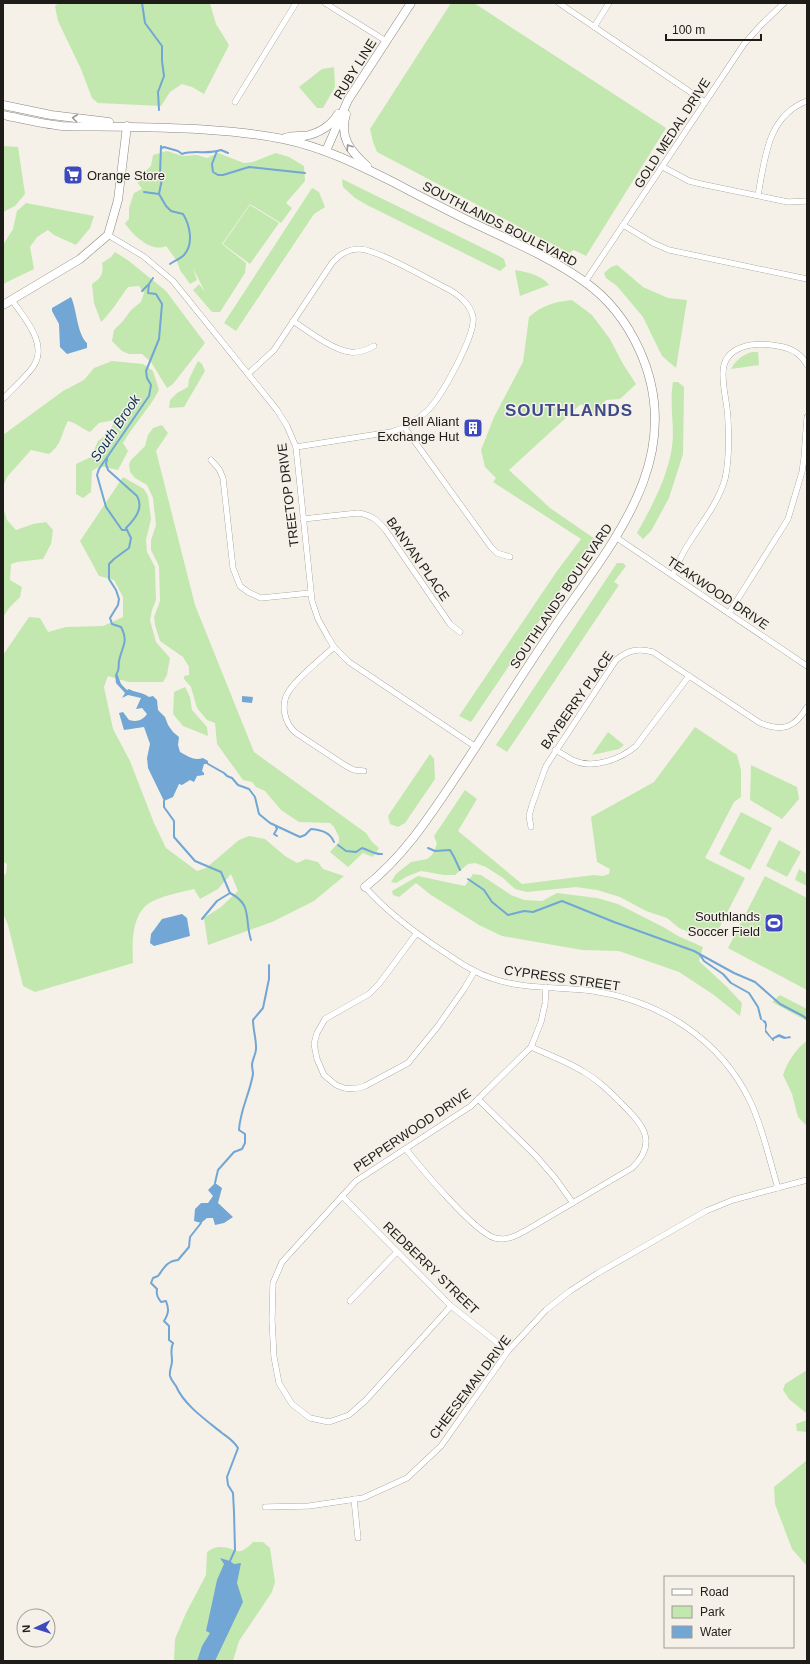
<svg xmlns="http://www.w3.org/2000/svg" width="810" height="1664" viewBox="0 0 810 1664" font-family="Helvetica,sans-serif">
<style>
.green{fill:#c2e8af}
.water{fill:#71a6d5}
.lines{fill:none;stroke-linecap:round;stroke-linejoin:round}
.stream{stroke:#71a6d5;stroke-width:2}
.street-casing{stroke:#8b867f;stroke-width:6}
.secondary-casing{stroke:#8b867f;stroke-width:9}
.street{stroke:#fff;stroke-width:5.5}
.secondary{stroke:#fff;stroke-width:8}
.oneway{stroke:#999998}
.labels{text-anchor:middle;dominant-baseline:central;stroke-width:3;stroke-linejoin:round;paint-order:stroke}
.street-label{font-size:13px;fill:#1d1c19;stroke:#f5f1e8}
.poi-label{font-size:13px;fill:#1d1c19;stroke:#f5f1e8;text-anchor:end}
.water-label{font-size:14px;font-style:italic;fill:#073151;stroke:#f5f1e8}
.district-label{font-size:17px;font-weight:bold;letter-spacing:1px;fill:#3e4a86;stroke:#f5f1e8}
</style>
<rect width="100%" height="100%" fill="#f5f1e8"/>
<g class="green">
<polygon points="59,3 210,3 216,24 229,45 204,94 192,87 182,84 170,92 161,106 98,103 92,98 81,69 58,21 55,6"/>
<polygon points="451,3 474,3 666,128 586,256 574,250 569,253 377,152 373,142 370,129"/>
<polygon points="334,67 335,87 323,108 317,108 299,87 322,69"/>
<polygon points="3,146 18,147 25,194 15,206 3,212"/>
<path d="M167,151L182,156L197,155L207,158L218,153L244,163L253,162L276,153L289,157L304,166L305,181L286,203L292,208L281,223L250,204L222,244L246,263L245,273L220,312H212L193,290L199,284L205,292L193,268L194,266L193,268L197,280L190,284L180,270L177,261L166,246C152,253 132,235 125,223L129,219V208L134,193L142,189L138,183L139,177L151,166L153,155Z"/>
<polygon points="342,179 499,256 504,259 506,266 500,271 367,205 355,198 343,187"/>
<polygon points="312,188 319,192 325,207 314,214 236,331 224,323"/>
<polygon points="26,203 94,216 90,228 76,245 54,235 48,230 37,237 30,247 34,269 3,284 3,245 13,229 17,211"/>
<polygon points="250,205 279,223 250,264 223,244"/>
<path d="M115,252L129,261L166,291L205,343L173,384L167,388L151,362L142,354H129L122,351L112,341L114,330L123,321L131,310L141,302L144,293L139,286L128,287C120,298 110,314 101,322L94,303L92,284C101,278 104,274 102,263L111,257Z"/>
<polygon points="617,265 643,287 668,298 687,300 676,368 662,356 643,317 617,286 606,278 604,273 611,267"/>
<path d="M515,270C526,272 542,275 549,285L520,296Z"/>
<path d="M572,300L592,315L610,339L623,364L636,384L620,399L606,400L593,416L581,404L509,470L550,508L595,539L471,722L459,716L557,571L581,539L493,482L496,478L485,467L481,450L494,417L523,362L529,317C542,305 555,302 572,300Z"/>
<path d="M752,352H758L759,365L731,369C736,360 742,355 752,352Z"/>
<path d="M112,361L143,364L153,371L159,390C149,409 134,424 123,443L128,451L118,470L100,466L92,471L91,492L83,498L76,494V464L91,457L98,441L109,433L115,420L99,423L90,432C82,429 77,423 68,421C60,436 63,443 49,454L31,450L7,477L3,487V435L63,391L84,380L94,368Z"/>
<polygon points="198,361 202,364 205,371 184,407 169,408 170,400 177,393 188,387 189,379"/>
<path d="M673,382H678L684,387L683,454L669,498L651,531L643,539L637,533C652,506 667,479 672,447C675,426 669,404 673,382Z"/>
<polygon points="162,425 168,433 156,451 195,605 254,752 366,833 372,842 379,848 373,857 363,853 348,867 330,852 339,842 339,837 334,827 330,823 299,822 281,810 265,791 256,787 252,782 243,780 217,744 215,723 207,720 197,708 191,687 184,679 184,676 189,675 189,667 183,657 160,641 155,625 154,617 160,601 159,566 151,550 151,540 156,525 153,498 147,485 135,478 130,472 129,464 131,460 145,446 148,435 153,428"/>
<path d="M123,477L144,489L148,496L151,519L146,540L147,552L155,567L156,600L152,610L150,620L156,642L170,658L167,675L163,682H128L108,676L104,687L113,729L130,761L154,823L166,848L197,871L206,868L239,840L249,836L265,839L285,856L297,863L306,859L318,862L323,869L344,876L314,901L272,922L208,945L204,918L221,907L238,891L231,874L218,889L200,899L194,889C181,892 167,895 155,900C131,910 132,941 133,963L35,992L23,986L8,925L3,913V875L6,874L7,864L3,862V655L29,617L40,618L48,632L66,627L103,626L123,617V597L114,580L99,576L80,541Z"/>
<polygon points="3,507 7,520 16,530 33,524 46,522 53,530 51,544 43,559 17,562 11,564 10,580 22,587 20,597 9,608 3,617"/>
<polygon points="617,563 623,563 626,566 614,582 619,585 507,752 496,745"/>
<polygon points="185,687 190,697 192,710 207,727 208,736 183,726 173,714 174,692"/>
<polygon points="695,727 737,755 741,770 741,797 734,802 705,858 745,878 716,934 707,936 693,934 679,928 667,918 646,911 620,897 597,890 576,887 527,892 515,889 503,878 486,867 475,863 468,864 455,875 444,875 421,871 408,876 396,883 391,882 396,874 411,862 427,859 432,855 437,844 434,836 465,790 477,799 458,831 522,884 594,875 603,876 609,874 610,869 597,862 591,817 654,782"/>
<polygon points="608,732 624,745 619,749 592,755"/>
<polygon points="430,754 434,759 435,779 405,823 398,827 390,824 388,816"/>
<polygon points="751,765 797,787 799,799 782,819 750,800"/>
<polygon points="741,812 772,828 750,870 719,854"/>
<polygon points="779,840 801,852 787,877 766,866"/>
<polygon points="799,869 807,874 807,886 795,880"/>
<polygon points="473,874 481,875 511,895 524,900 542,901 557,893 597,898 618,904 665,928 678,936 703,947 699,961 727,987 742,1003 740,1016 714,995 679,972 619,951 582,950 502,936 479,925 431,895 416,883 399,897 393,895 392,891 418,876 465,886"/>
<polygon points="765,876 807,898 807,990 728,948"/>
<polygon points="780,995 807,1009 807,1021 772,1002"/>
<path d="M807,1041V1126L798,1117L792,1094L783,1075C787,1063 796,1048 807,1041Z"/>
<polygon points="807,1370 807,1419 806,1413 789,1399 783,1390 785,1384"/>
<polygon points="807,1420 807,1432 797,1431 796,1424"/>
<polygon points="807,1460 807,1566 792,1549 775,1504 774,1487"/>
<path d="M253,1542H263L270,1548L275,1582L272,1592L239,1641L233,1661H174L175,1639L186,1613L206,1575L207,1552C210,1550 215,1547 219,1547C237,1546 236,1560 253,1542Z"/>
</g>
<g class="water">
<path d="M71,297C77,310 77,334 87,343V348L67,354L60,347L59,324L52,311V308Z"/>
<path d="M117,673L121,684L127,690L129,689C135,693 140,691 149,697L153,696L157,700L158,710L165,717L168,725L173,732L179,737L178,745L180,752C188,756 193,761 203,758L208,761V764H204L202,771L204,773V775L197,776L194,782L190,780L182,785L179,784L173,797L164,801L148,768L147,758L150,744L144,727L124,730L119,713L123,712L129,720C137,722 142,721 147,714L142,708L136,709L141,698L128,695L122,698L125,693L116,683L115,674Z"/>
<polygon points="242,696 253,697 252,703 242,702"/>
<polygon points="182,914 187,918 190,936 154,946 150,943 151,934 162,919"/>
<polygon points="761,1019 766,1021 767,1025 766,1030 772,1038 779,1034 786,1037 790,1036 791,1038 784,1039 779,1037 774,1039 774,1041 773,1041 765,1032 765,1024"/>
<polygon points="215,1183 222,1188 218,1203 233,1217 224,1223 215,1225 213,1218 207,1218 201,1223 194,1221 195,1209 201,1203 208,1203 213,1196 208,1190"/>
<polygon points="220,1558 230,1561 234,1564 241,1563 237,1583 243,1602 215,1661 197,1661 202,1646 210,1633 206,1631 217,1580 224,1564"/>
</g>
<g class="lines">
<g class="stream">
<polyline points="142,3 145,23 162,46 162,61 164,76 158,92 159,110"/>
<path d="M161,146L160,174L162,179L159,194L166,206L171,211L183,214C190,225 194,244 184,255C180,259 174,261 170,264"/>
<path d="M162,148L164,147L178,151L182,154C193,150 205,154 217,151L212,164L213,172L218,175H223L249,167L305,173"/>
<polyline points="217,151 221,150 228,153"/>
<polyline points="144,192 159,194"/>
<polyline points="142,291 148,285"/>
<path d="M107,459L106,464L108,470L137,496C144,508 135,519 126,528L131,538L129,548L114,559L109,564V579L116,590L119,599L118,605L110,618L112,624L121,627C129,642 122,646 119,661C118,666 120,668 117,673"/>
<polyline points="127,530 122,530 106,507 97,475 99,469 149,396 151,385 147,378 146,371 159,339 162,304 156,294 148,293 149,284 153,278"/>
<path d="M208,764L224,773L227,776L232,778L238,785L249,789L255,797L259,814L270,823L300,837L305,835L311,829C321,830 330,832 334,842"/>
<path d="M164,801V807L174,821V837L195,861L221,872L230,893C253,905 244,918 251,940"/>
<polyline points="276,827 277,829 274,834 277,836"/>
<path d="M338,845L346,851L356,852L362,848C370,850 374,855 382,854"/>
<polyline points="428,848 435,851 450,850 454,857 460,870"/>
<polyline points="468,879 484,890 492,902 508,915 524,911 533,912 562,901 614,922 694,951 734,973 755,982 780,1004 803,1016 807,1019"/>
<polyline points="202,919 217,901 230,893"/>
<polyline points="700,955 704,961 723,974 731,983 749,993 758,1007 761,1019"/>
<path d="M215,1183L218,1170L234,1152L242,1149L245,1143V1134L239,1130C240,1110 250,1093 253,1074C253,1071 252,1068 252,1065C252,1059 257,1053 256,1047C256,1038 253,1029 253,1020L263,1008L269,979V965"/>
<path d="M201,1223L190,1237L189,1247L178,1260C167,1261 164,1268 158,1276L153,1278L151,1283L157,1289C156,1295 158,1298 161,1302L166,1301C169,1309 169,1313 164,1321L169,1326V1340L173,1343C170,1350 172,1354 172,1361C172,1366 169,1370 170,1376C171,1380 174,1383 176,1386C184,1405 206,1420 222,1433C229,1438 234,1441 238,1448L227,1477L228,1485L233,1493L234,1512L235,1550L230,1561"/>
</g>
<g class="street-casing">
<g id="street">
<polyline points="325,3 386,41"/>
<polyline points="559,3 705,102"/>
<polyline points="594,27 609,3"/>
<polyline points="235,102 296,3"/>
<polyline points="663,167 689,181 701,184 788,202 807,201"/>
<path d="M758,195C765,159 767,116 807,101"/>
<polyline points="623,225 653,243 669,250 807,279"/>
<polyline points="108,235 143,256 173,281 277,410 287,426 296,447 312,601 318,619 328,637 334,647 349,662 476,747"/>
<polyline points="585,282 744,44 761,25 784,3"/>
<path d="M293,321C308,331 333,350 350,352C359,353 367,350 374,346"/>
<path d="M248,374L274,350L332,263C339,255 348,249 359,249C377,249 431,281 450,290C461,297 470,304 473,317C476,335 441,397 428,410C417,421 406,428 391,432L296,447"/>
<path d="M3,399C13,388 25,378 33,367C49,344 24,318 12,300"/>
<polyline points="405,428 491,547 497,553 510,557"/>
<polyline points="211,460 219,469 223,478 233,568 240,586 248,592 261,598 310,593"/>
<path d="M303,519L358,513C372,515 379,521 387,532L450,624L460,632"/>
<polyline points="617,538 807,666"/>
<path d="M673,575C677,566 681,556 686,548C699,526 718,504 725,479C729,461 729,439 728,421C728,406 723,391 723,375C722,344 756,342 778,346C791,348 801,353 807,365"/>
<polyline points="729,613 788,519 802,472 804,458 807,417"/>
<path d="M334,647C322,658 297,678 289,691C280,704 284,723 296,733L346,766L354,770L364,771"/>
<path d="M555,750C562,753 568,758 575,761C594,769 621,759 636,746L689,676"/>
<path d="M531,827L529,816L532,805L546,766L616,660C628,650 638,648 653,652L760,723C783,732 795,728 807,707"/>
<path d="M365,887C388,913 415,933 444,952C460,963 475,973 494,979C522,989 563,987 593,991C660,1001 720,1039 750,1101C763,1128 769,1159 778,1188"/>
<polyline points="416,934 379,984 369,994 325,1019 317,1033 314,1044 317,1059 324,1075 336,1085 344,1088 355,1089 365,1086 408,1063 438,1026 464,989 474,972"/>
<polyline points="478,1099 536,1156 555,1178 573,1203"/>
<path d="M406,1149C420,1167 475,1233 495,1238C507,1241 515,1236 525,1231L632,1168C660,1141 641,1123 620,1102C609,1091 598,1080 584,1072C568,1062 549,1055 531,1047"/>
<polyline points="342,1196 451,1306 508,1351"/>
<polyline points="350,1301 397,1252"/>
<polyline points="451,1306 366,1400 349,1415 329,1422 310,1418 292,1404 279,1383 274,1357 272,1320 273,1283 282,1262 356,1181 471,1106 531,1047 541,1022 545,1004 546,987"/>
<polyline points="354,1499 358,1538"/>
<polyline points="265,1507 309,1506 363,1498 407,1478 441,1446 508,1351 546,1310 570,1291 598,1273 706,1211 733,1200 807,1180"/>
</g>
</g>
<g class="secondary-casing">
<g id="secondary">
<polyline points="3,105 51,115 109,122"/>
<path d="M346,114C339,137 350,151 367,166"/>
<path d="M3,115C23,119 42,124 62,126C85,127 107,126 129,127C180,128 233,129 283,139C323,147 359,165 395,183C419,196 443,208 467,220C506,239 549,256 585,282C609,299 627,323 639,349C687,453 618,536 561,617C527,666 495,718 462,768C433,811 406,855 365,887"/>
<path d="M285,138C292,135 298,136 304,136C318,134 331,126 338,114"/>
<polyline points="326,151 348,100 411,3"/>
<polyline points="3,305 80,259 108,235 118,200 127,126"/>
</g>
</g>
<use href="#street" class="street"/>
<use href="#secondary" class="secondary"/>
</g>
<defs><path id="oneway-chevron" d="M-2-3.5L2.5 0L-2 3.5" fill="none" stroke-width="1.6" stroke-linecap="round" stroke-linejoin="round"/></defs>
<g class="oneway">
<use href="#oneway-chevron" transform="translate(75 118) rotate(-173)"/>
<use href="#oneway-chevron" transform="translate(349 147) rotate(-123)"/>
</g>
<defs>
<g id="supermarket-square" transform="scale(1)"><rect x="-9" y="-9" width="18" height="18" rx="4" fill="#3d4abd" stroke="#f5f1e8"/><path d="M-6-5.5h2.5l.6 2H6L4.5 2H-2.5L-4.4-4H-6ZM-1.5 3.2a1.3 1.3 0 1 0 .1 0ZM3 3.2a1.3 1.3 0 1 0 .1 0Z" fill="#fff"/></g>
<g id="building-square" transform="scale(1)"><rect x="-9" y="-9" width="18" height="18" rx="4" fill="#3d4abd" stroke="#f5f1e8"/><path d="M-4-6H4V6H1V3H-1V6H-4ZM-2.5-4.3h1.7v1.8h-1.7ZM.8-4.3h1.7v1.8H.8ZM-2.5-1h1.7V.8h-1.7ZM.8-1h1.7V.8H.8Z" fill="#fff"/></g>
<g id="stadium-square" transform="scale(1)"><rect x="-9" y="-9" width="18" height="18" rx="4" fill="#3d4abd" stroke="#f5f1e8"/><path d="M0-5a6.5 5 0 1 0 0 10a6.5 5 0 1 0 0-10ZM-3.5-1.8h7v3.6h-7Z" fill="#fff"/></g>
</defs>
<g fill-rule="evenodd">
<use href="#supermarket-square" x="73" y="175"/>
<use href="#building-square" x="473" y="428"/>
<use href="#stadium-square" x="774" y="923"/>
</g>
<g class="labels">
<g class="street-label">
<text transform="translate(355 69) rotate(-58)">RUBY LINE</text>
<text transform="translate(672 133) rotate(-57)">GOLD MEDAL DRIVE</text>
<text transform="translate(500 224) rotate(27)">SOUTHLANDS BOULEVARD</text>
<text transform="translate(288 495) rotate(-97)">TREETOP DRIVE</text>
<text transform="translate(418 559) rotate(55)">BANYAN PLACE</text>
<text transform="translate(718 593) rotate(34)">TEAKWOOD DRIVE</text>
<text transform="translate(561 596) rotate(-56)">SOUTHLANDS BOULEVARD</text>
<text transform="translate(577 700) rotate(-55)">BAYBERRY PLACE</text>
<text transform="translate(562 978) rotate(8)">CYPRESS STREET</text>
<text transform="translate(412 1130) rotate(-34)">PEPPERWOOD DRIVE</text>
<text transform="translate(431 1268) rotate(44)">REDBERRY STREET</text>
<text transform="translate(470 1387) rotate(-53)">CHEESEMAN DRIVE</text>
</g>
<g class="poi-label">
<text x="87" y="175" text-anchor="start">Orange Store</text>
<text x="459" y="421">Bell Aliant<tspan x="459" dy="15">Exchange Hut</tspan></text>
<text x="760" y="916">Southlands<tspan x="760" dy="15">Soccer Field</tspan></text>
</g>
<g class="water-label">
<text transform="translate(115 428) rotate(-56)">South Brook</text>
</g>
<g class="district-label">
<text x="569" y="410">SOUTHLANDS</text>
</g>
</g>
<rect width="810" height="1664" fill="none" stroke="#1d1c19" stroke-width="8"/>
<rect x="664" y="1576" width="130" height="72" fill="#f5f1e8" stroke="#9f9c95"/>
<rect x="672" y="1589" width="20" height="6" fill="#ffffff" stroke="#9f9c95"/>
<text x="700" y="1596" font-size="12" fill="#1d1c19">Road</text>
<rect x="672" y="1606" width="20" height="12" fill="#c2e8af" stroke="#9f9c95"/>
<text x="700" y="1616" font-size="12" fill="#1d1c19">Park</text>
<rect x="672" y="1626" width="20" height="12" fill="#71a6d5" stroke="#9f9c95"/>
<text x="700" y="1636" font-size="12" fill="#1d1c19">Water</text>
<g transform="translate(36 1628) rotate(266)"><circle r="19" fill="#f5f1e8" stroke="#9f9c95"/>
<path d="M0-3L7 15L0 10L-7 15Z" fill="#3d4abd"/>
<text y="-6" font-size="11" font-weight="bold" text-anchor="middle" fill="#1d1c19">N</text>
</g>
<path d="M666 34v6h95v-6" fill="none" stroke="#1d1c19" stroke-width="2"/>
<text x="672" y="34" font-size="12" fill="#1d1c19" stroke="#f5f1e8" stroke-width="3" paint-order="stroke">100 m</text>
</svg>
